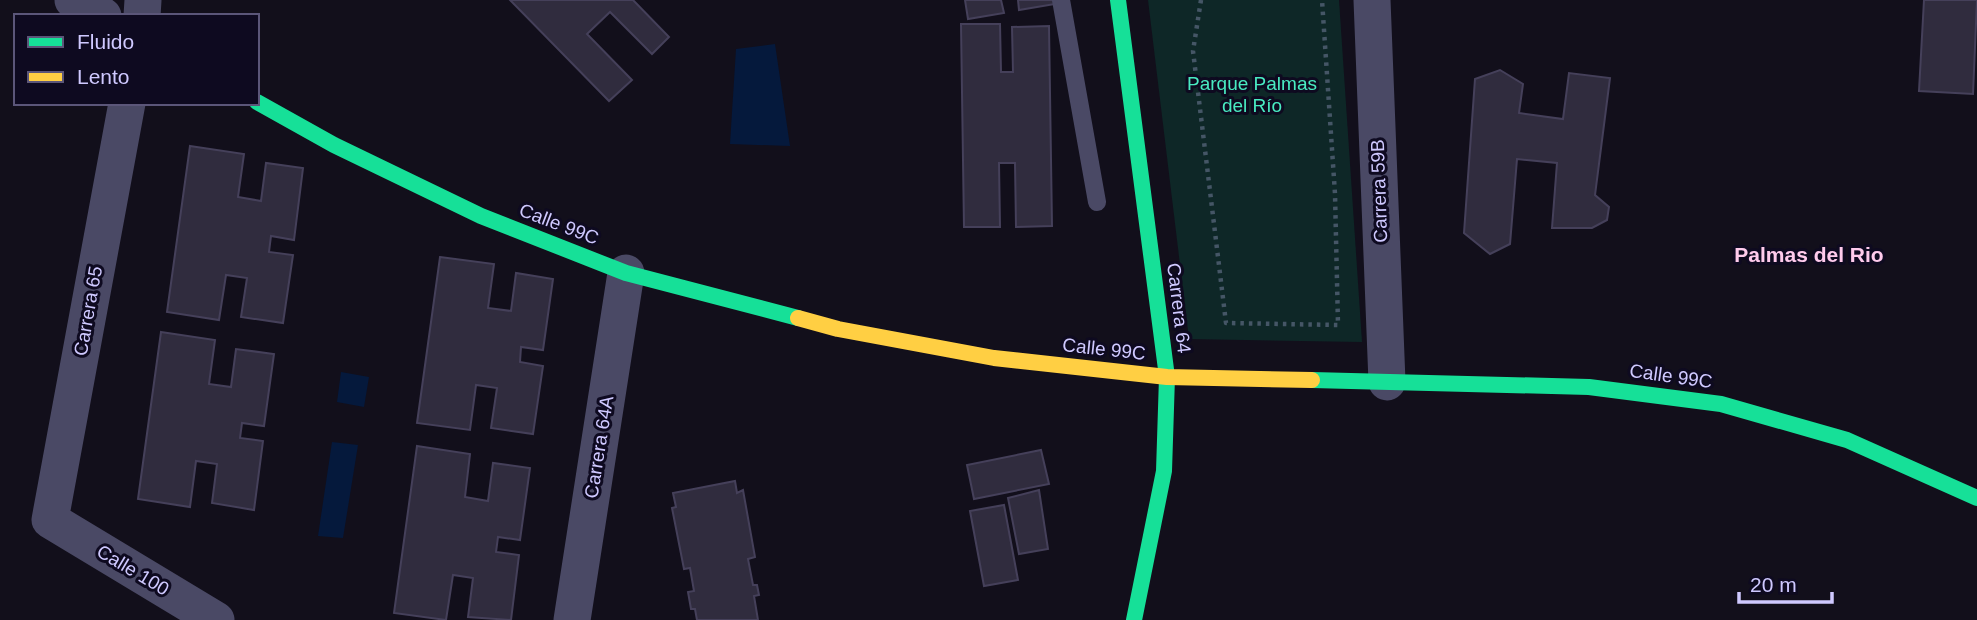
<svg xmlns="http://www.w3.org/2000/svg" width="1977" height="620" viewBox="0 0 1977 620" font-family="Arial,sans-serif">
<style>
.green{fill:#0e2727}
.water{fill:#05193c}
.building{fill:#302c3e;stroke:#45405a;stroke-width:2}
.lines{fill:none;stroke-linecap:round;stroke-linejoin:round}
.path{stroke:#455666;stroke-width:4.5;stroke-dasharray:3.5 5;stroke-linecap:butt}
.lane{stroke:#4a4965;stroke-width:18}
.street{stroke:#4a4965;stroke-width:37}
.fast{stroke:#16e098;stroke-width:16}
.slow{stroke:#ffcf43;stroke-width:16}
.labels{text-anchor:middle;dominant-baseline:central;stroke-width:6;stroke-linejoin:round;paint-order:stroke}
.park-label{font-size:19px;fill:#49ebc2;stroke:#0e0a20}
.street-label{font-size:19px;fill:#cfc9ff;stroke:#0e0a20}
.neighbourhood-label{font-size:21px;font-weight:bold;fill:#ffcbec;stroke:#0e0a20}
</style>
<rect width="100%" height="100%" fill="#120f1b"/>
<polygon class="green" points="1148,0 1339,0 1362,342 1189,339"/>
<g class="water">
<polygon points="775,44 790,146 730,144 736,49"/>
<polygon points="341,372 369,377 364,407 337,402"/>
<polygon points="332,442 358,445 343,538 318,536"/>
</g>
<g class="building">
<polygon points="510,0 633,0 669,37 652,54 610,12 587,34 632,80 609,101"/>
<polygon points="965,0 1001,0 1004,13 968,19"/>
<polygon points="1018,0 1054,0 1055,4 1019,10"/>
<polygon points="1924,0 1977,0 1973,94 1919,91"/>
<polygon points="961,24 1000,24 1001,72 1013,72 1012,27 1049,26 1052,226 1016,227 1015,163 999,163 1000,227 964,227"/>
<polygon points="1500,70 1523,84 1519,113 1563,119 1569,73 1610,78 1595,195 1609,207 1607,220 1592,228 1552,228 1557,163 1517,159 1510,244 1490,254 1464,233 1475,79"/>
<polygon points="190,146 244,154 238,197 261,201 266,163 303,168 294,240 271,236 269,252 293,255 283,323 241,317 247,278 226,275 219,320 167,312"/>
<polygon points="440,257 494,264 488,308 511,311 516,273 553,279 543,350 521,347 520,362 543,366 533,434 491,428 497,388 476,385 470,430 417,423"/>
<polygon points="161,332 215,340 209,384 231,387 236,349 274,354 264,426 242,423 240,438 263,441 254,510 212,503 217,464 196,461 190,507 138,499"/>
<polygon points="417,446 470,454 465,497 488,501 493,463 530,468 520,540 498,537 496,552 519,555 511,620 468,617 473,578 453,575 446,620 394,613"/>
<polygon points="1041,450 1049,484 974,499 967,465"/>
<polygon points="735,481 737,493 743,490 755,557 748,559 753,585 757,585 759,595 754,596 758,620 697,620 695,609 691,609 688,592 694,591 690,568 684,569 672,508 676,507 673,493"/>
<polygon points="1039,490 1048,549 1019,554 1008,498"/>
<polygon points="1004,505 1018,580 984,586 970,511"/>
</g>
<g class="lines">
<polyline class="path" points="1201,0 1193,51 1226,323 1338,325 1335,194 1322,0"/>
<polyline class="lane" points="1061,0 1097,202"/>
<g class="street">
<polyline points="73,0 103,16"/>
<polyline points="1372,0 1387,382"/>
<polyline points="142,16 143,0"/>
<polyline points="127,103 50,520 216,620"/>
<polyline points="572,620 626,273"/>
</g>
<g class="fast">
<polyline points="1118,0 1167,377 1164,471 1134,620"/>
<polyline points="257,102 334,145 481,216 626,273 798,318"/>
<polyline points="1312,380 1589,387 1721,404 1847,440 1977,498"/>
</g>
<polyline class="slow" points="798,318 838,329 994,358 1167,377 1312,380"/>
</g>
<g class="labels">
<g class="park-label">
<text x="1252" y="83">Parque Palmas<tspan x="1252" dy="22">del Río</tspan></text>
</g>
<g class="street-label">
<text transform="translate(1379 191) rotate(-92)">Carrera 59B</text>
<text transform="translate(559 224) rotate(21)">Calle 99C</text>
<text transform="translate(1179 308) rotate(83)">Carrera 64</text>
<text transform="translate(88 311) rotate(-80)">Carrera 65</text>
<text transform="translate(1104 349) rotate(6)">Calle 99C</text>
<text transform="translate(1671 376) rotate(8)">Calle 99C</text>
<text transform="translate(599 447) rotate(-81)">Carrera 64A</text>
<text transform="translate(133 570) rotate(31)">Calle 100</text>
</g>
<g class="neighbourhood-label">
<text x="1809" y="254">Palmas del Rio</text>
</g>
</g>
<rect x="14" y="14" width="245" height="91" fill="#0e0a20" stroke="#5b5679" stroke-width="2"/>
<rect x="28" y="37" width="35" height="10" fill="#16e098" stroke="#5b5679" stroke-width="2"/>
<text x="77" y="49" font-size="21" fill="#cfc9ff">Fluido</text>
<rect x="28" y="72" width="35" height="10" fill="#ffcf43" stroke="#5b5679" stroke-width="2"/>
<text x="77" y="84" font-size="21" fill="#cfc9ff">Lento</text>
<path d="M1739 592v10h93v-10" fill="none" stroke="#cfc9ff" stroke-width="3.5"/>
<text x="1750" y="592" font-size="21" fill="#cfc9ff" stroke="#0e0a20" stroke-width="5" paint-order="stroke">20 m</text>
</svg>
